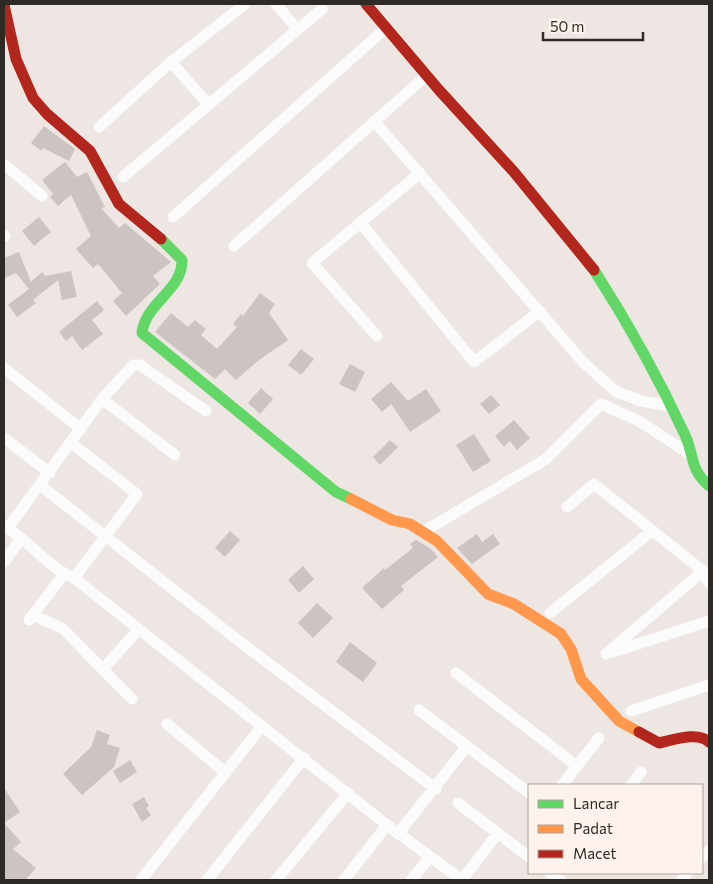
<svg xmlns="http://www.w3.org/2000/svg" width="713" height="884" viewBox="0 0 713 884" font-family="Commissioner,sans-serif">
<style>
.building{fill:#cbc4c2}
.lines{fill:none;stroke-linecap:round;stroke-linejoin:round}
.street{stroke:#fcfbfb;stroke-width:11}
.fast{stroke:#63d668;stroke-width:11}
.slow{stroke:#ff974d;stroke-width:11}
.jam{stroke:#b3261e;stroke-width:11}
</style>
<rect width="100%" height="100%" fill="#eee6e2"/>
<g class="building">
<polygon points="44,126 75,149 69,161 43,148 41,151 31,143"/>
<polygon points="65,162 77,177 87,172 105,207 101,208 119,228 125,223 171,262 153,276 160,284 126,316 113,301 122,293 98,264 93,268 76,249 91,236 71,195 58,206 50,197 53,194 42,180"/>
<polygon points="39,217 51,232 34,246 22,231"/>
<polygon points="19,252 31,282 42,272 45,276 71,271 77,297 62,300 58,280 33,300 36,303 17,317 8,305 29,289 16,273 4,278 4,258"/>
<polygon points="260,293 275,304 269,313 288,340 259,360 236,380 225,369 215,379 155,332 171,313 188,327 195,320 206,329 201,335 217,349 237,327 233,324 241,314 243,316"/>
<polygon points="97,301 104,310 92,320 103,334 82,350 72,336 66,341 59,332"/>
<polygon points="301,349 314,359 301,375 288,365"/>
<polygon points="350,364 365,372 355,392 339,384"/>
<polygon points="391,382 408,401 426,389 441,411 410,432 391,404 382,412 371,399"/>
<polygon points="261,388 273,399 260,414 248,403"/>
<polygon points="491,395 500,405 489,414 480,404"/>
<polygon points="514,420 530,438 517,450 510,441 504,447 495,436"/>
<polygon points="474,434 491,461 473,472 456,445"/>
<polygon points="390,440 398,447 380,465 373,457"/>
<polygon points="230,531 240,540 225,557 215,548"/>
<polygon points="477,534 482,542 493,534 500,544 472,564 457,548"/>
<polygon points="416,540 431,549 438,557 401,586 404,590 382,609 362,588 384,568 385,570 413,548 410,544"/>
<polygon points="303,566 314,579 299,593 288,580"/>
<polygon points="317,603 333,618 313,638 298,623"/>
<polygon points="350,642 377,663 363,682 336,662"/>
<polygon points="97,730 110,735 107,744 120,748 114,767 82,795 63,774 91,747"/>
<polygon points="130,760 137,772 120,783 113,771"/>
<polygon points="4,788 20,812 4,823 21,842 13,849 36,868 25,880 4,880"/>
<polygon points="144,797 149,806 146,808 151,815 142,822 132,804"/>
</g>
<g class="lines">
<g class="street">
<polyline points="276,4 297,29"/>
<polyline points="171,62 208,104"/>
<polyline points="374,121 583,362 615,391 641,401 670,406"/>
<polyline points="99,127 171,62 245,4"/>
<polyline points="4,167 5,165 42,196"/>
<polyline points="123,177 322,9"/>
<polyline points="173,217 386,28"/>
<polyline points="360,222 474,362 540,311"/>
<polyline points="4,235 5,236"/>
<polyline points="234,246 427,75"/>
<polyline points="377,336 312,263 420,173"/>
<polyline points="4,368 81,429"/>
<polyline points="102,399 175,455"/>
<polyline points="4,438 50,473"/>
<polyline points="71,443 137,494 74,578"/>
<polyline points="40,485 239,641 436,789"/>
<polyline points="567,507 594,484 703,571 709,583"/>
<path d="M4,526C29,540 48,568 74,578L387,825L462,880"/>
<polyline points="8,528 102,399 133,365 140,365 206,411"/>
<polyline points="423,532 546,459 601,404 639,421 691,455"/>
<polyline points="4,562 21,538"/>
<polyline points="550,613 652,531"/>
<polyline points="32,615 62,628 132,699"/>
<polyline points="29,620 64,574"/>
<polyline points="613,652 709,621"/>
<polyline points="606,654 703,571"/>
<polyline points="103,669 139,629"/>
<polyline points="456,673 577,766"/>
<polyline points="419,710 529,793"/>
<polyline points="631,711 709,685"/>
<polyline points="167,724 226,773"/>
<polyline points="562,785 599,738"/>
<polyline points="631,785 641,772"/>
<polyline points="458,803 529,857"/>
<polyline points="398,834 467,746"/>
<polyline points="702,857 709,851"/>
<polyline points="550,873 560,880"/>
<polyline points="141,880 262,726"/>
<polyline points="207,880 304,758"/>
<polyline points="276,880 348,793"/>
<polyline points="344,880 387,825"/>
<polyline points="411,880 430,857"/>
<polyline points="462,880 498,833"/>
<polyline points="681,880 687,873"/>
</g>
<g class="fast">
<path d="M161,239L182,260C183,290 145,303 142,333L336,492L351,499"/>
<path d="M594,270C628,323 659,379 685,435C695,457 689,468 709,486"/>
</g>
<polyline class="slow" points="351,499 392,520 410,524 437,541 488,594 514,604 561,634 571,649 581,679 619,721 639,732"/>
<g class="jam">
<polyline points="366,4 439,90 514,172 594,270"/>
<polyline points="4,5 16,59 33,98 47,114 90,151 119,204 161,239"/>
<path d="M639,732L659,743C673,740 698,731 709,742"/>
</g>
</g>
<rect width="713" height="884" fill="none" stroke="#302a27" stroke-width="10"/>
<rect x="528" y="784" width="175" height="90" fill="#fef2ec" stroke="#aca29d"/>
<rect x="538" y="800" width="25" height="8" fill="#63d668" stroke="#aca29d"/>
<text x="573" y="809" font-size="15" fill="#302a27">Lancar</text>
<rect x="538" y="825" width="25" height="8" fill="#ff974d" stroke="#aca29d"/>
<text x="573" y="834" font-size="15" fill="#302a27">Padat</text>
<rect x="538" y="850" width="25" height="8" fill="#b3261e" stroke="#aca29d"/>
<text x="573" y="859" font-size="15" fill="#302a27">Macet</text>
<path d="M543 32v8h100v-8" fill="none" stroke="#302a27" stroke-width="2.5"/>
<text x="550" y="32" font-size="15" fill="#302a27" stroke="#fef2ec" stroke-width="4" paint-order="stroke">50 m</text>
</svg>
